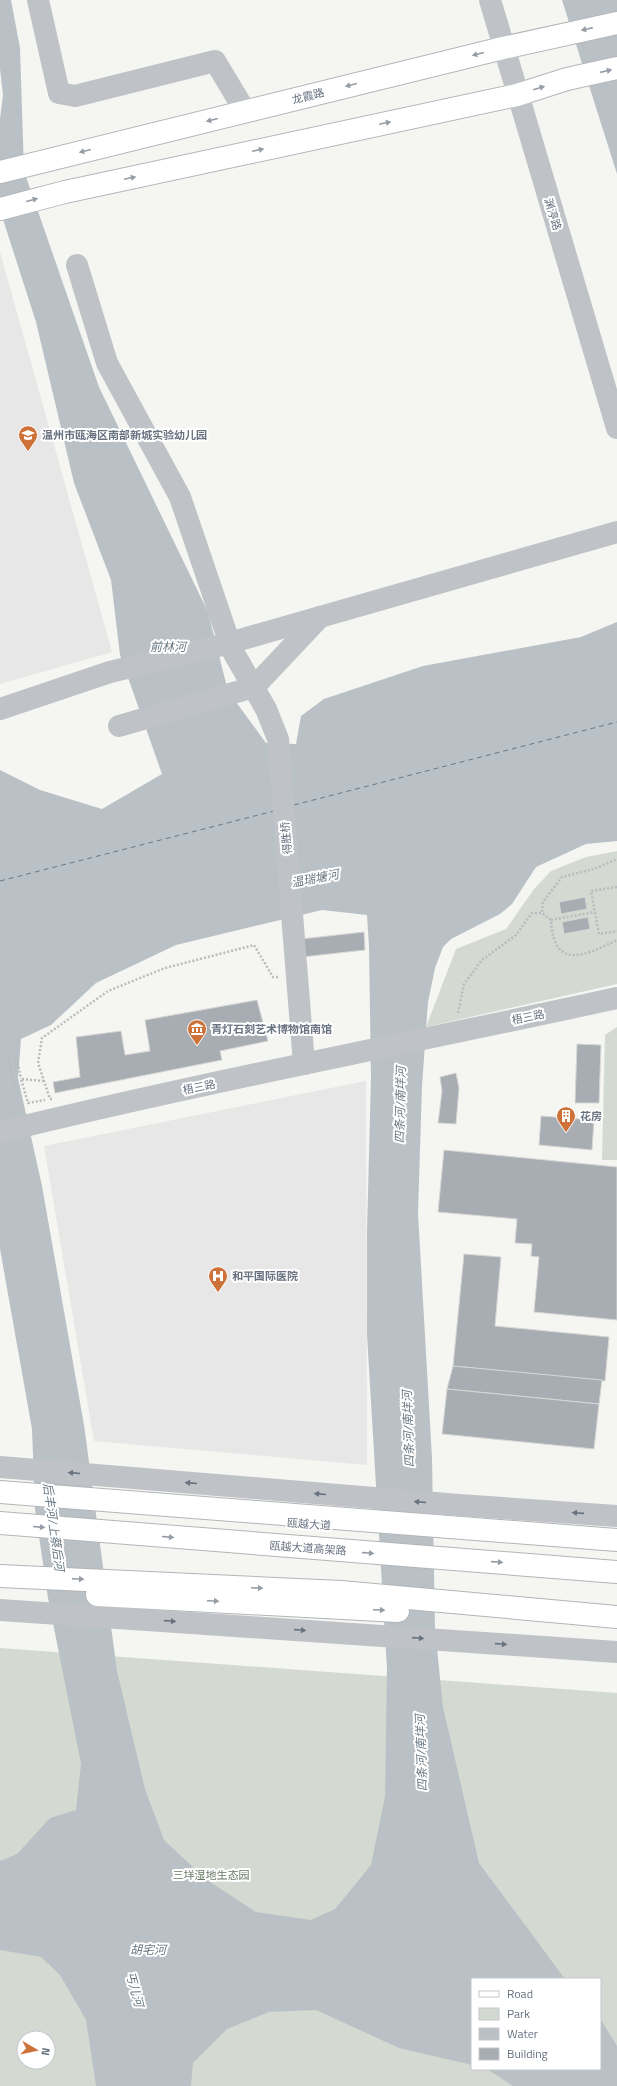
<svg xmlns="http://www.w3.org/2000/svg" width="617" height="2086" viewBox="0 0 617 2086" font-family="'Titillium Web','Noto Sans SC',sans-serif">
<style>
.built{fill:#e6e7e6}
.green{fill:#d4dad2;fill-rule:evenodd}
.water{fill:#bac1c6;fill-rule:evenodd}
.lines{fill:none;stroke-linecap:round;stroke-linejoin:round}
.ferry{stroke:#697883;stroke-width:1;stroke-dasharray:5 4;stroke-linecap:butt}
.building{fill:#a8adb4;stroke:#d6d7d5}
.major-casing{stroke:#b3b6ba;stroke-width:24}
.highway-casing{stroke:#b2b5b8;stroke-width:24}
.path{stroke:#b9bbbe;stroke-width:2.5;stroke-dasharray:2 2;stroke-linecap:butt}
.minor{stroke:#bfc2c6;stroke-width:22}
.major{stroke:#fff;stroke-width:22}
.highway{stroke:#fff;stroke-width:22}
.oneway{fill:#959ca6}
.oneway2{fill:#687280}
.labels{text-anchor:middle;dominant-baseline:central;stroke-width:4;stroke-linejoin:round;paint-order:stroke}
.street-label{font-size:11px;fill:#687280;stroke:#fff}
.poi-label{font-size:11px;font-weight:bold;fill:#687280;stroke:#fff;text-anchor:start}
.park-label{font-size:11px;fill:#677866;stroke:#fff}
.water-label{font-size:12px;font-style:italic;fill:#697883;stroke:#fff}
</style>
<rect width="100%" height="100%" fill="#f5f5f2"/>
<g class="built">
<polygon points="0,252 112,652 0,684"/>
<polygon points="366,1081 367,1465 94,1441 44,1146"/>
</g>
<g class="green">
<polygon points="617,851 617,984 426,1027 456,949 506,929 534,889 551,871 586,857"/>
<polygon points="617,1027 617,1160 602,1160 605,1035"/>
<path d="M0,1648L617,1693V2086H0ZM472,1979H600V2069H472ZM24,2038H48V2062H24Z"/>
</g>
<g class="water">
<path d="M0,0H11L20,48L24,171L99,387L208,612L228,691L266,743L296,744L301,716L324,699L423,666L581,637L617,622V841L586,844L536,867L512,904L500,914L451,939L443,947L435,968L428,1002L422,1086L418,1213L432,1458L435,1629L443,1707L479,1863L565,1979H472V2065L399,2048L316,2010L269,2012L227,2029L193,2063L191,2086H96L86,2020L60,1975L41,1957L0,1950V1861L17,1854L50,1818L76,1810L81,1764L48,1598L35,1509L32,1429L0,1249V770L40,790L102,809L162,774L120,655L111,580L74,483L36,322L0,210V119L3,95L0,69ZM322,910L367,915L369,947L371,1077L367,1231V1335L387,1669L385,1796L371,1865L335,1909L311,1920L256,1912L207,1880L164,1840L145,1789L117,1671L84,1425L42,1186L18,1078L21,1039L51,1025L96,983L176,945Z"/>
<polygon points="562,0 617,0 617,174"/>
<polygon points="600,2018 617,2046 617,2086 513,2086 487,2069 600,2069"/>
</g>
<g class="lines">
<g class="ferry">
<polyline points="294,805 617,722"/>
<polyline points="0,881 274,811"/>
</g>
</g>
<g class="building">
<polygon points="585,897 587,909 561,914 559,902"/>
<polygon points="588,917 590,929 564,934 562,922"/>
<polygon points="364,932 365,950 302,957 301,939"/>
<polygon points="257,1000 268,1041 220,1051 222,1060 55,1093 53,1082 80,1077 76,1037 121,1031 125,1055 150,1051 145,1020"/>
<polygon points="577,1044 601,1045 599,1103 575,1103"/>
<polygon points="456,1073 459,1088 456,1124 438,1123 442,1091 440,1077"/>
<polygon points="541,1116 594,1120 592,1150 539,1145"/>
<polygon points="444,1150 617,1167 617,1320 534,1312 539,1257 531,1256 532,1244 515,1243 517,1219 438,1212"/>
<polygon points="464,1254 501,1257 495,1326 609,1337 605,1381 453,1366"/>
<polygon points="453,1366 602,1380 599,1404 447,1389"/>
<polygon points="447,1389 599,1404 594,1449 442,1434"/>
</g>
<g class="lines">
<g class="major-casing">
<g id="major">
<polyline points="0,172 503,48 617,23"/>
<polyline points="0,209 65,192 517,95 567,79 617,68"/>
</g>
</g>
<g class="highway-casing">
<g id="highway">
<polyline points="0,1492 617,1540"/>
<polyline points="0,1523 617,1572"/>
<polyline points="0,1576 341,1592 617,1617"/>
<polyline points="97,1595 398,1611"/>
</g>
</g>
<g class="path">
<polyline points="617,887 591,891 599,934 617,931"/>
<polyline points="542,912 543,902 562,877 594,869 617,859"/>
<polyline points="551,920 595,912"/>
<path d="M458,1013L464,984L482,960L516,935L532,913H542L551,920C554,972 586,955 617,940"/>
<polyline points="8,1055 15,1091"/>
<polyline points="16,1055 21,1079"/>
<polyline points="10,1069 19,1067"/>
<polyline points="44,1081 21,1079 28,1103 45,1100"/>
<polyline points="52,1099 50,1099 38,1063 42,1038 108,991 165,968 254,945 273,977 279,977"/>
</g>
<g class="minor">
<polyline points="38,0 59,93 75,96 215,61 245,111"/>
<polyline points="490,0 617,428"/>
<polyline points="77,265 107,363 180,497 232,650 266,709 278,739 304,1064"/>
<polyline points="0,709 110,672 222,645 617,532"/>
<polyline points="119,726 254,687 320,617"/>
<path d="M0,1132C204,1082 411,1043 617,998"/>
<polyline points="0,1467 459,1505 617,1516"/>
<polyline points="0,1610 617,1652"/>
</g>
<use href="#major" class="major"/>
<use href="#highway" class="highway"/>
</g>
<defs><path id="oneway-solid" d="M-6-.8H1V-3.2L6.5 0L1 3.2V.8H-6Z"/></defs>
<g class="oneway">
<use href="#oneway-solid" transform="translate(587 29) rotate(167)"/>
<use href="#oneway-solid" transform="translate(478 54) rotate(166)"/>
<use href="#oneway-solid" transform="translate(606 71) rotate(-13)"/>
<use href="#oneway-solid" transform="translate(351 85) rotate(166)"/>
<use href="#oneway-solid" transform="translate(539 88) rotate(-17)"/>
<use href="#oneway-solid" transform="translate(212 120) rotate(166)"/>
<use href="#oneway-solid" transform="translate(385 123) rotate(-12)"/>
<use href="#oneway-solid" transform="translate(258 150) rotate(-12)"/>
<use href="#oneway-solid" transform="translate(85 151) rotate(166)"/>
<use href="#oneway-solid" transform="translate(130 178) rotate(-12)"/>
<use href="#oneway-solid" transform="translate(32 200) rotate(-15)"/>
<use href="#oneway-solid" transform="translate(39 1527) rotate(5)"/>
<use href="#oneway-solid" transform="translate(168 1537) rotate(5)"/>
<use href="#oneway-solid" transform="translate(368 1553) rotate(4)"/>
<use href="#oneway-solid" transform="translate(497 1562) rotate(4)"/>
<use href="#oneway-solid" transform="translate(78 1579) rotate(3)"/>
<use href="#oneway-solid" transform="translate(257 1588) rotate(3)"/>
<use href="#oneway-solid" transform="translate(213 1601) rotate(3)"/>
<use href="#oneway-solid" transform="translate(379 1610) rotate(3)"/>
</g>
<g class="oneway2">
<use href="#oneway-solid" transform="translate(74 1473) rotate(-175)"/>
<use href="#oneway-solid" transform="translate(191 1483) rotate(-175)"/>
<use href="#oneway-solid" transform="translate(320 1494) rotate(-175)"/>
<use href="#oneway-solid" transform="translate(420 1502) rotate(-175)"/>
<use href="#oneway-solid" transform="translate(578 1513) rotate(-176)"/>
<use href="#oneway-solid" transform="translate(170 1621) rotate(4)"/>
<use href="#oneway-solid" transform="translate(300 1630) rotate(4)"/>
<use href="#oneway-solid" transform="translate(418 1638) rotate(4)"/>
<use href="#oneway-solid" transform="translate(501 1644) rotate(4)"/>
</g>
<defs>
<g id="school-pin" transform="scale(1)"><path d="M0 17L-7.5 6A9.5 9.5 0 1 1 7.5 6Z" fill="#ce723a" stroke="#fff"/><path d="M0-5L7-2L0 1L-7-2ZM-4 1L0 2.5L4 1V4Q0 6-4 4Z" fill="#fff"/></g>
<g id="museum-pin" transform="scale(1)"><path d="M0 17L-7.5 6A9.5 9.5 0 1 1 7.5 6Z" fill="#ce723a" stroke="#fff"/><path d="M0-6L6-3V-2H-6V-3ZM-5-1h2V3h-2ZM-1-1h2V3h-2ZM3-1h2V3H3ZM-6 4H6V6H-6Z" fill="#fff"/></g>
<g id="building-pin" transform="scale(1)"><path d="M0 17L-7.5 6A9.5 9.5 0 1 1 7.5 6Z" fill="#ce723a" stroke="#fff"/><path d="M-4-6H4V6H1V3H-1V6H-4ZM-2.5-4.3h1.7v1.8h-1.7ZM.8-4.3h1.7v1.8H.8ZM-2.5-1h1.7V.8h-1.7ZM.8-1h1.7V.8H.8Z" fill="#fff"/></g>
<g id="hospital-pin" transform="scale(1)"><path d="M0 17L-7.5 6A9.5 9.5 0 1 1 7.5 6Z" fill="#ce723a" stroke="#fff"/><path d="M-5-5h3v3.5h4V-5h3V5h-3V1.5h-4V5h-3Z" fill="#fff"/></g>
</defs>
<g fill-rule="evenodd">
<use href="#school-pin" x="28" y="435"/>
<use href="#museum-pin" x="197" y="1029"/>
<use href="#building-pin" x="566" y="1116"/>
<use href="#hospital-pin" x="218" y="1276"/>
</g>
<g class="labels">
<g class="street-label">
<text transform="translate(308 96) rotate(-14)">龙霞路</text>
<text transform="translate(553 214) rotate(73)">渊渟路</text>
<text transform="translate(286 838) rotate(-95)">得胜桥</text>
<text transform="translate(528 1017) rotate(-12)">梧三路</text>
<text transform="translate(199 1087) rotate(-12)">梧三路</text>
<text transform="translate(309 1524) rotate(4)">瓯越大道</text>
<text transform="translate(308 1548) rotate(4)">瓯越大道高架路</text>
</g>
<g class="poi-label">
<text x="42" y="435">温州市瓯海区南部新城实验幼儿园</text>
<text x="211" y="1029">青灯石刻艺术博物馆南馆</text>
<text x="580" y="1116">花房</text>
<text x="232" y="1276">和平国际医院</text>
</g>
<g class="park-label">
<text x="211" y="1875">三垟湿地生态园</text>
</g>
<g class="water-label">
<text x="168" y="646">前林河</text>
<text transform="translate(315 878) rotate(-11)">温瑞塘河</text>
<text transform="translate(400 1105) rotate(-89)">四条河/南垟河</text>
<text transform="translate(408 1429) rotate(-92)">四条河/南垟河</text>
<text transform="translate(54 1527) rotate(82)">后丰河/上蔡后河</text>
<text transform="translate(421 1753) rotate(-92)">四条河/南垟河</text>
<text x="148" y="1949">胡宅河</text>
<text transform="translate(135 1989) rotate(75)">丐儿河</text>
</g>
</g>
<rect x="471" y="1978" width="130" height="92" fill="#ffffff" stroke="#c3c7cc"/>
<rect x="479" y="1991" width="20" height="6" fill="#ffffff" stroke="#c3c7cc"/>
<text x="507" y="1998" font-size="12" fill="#687280">Road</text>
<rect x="479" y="2008" width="20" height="12" fill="#d4dad2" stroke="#c3c7cc"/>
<text x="507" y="2018" font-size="12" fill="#687280">Park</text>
<rect x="479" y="2028" width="20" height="12" fill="#bac1c6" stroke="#c3c7cc"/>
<text x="507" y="2038" font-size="12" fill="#687280">Water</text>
<rect x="479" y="2048" width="20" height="12" fill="#a8adb4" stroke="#c3c7cc"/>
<text x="507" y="2058" font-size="12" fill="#687280">Building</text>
<g transform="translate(36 2050) rotate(99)"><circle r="19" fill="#ffffff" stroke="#c3c7cc"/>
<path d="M0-3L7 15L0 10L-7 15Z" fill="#ce723a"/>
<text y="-6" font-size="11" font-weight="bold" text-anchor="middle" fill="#687280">N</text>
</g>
</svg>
